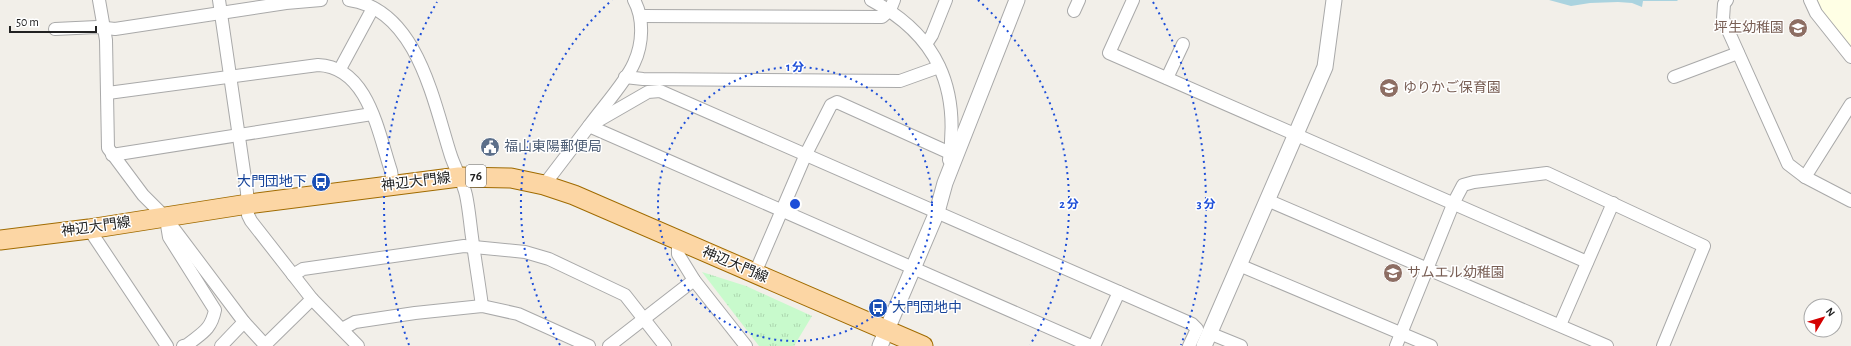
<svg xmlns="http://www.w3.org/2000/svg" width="1851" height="346" viewBox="0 0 1851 346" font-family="'Alegreya Sans','Noto Sans JP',sans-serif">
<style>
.education{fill:#ffffe5}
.park{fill:url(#park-tufts)}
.water{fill:#aad3df}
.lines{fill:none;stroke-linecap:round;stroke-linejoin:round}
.minor-casing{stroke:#a9a9a9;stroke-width:14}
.tertiary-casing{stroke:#a9a9a9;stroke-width:17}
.primary-casing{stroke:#a06b00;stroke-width:21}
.minor{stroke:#fff;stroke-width:12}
.tertiary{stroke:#fff;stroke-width:15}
.primary{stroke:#fcd6a4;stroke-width:19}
.ring{fill:none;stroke:#1d4ed8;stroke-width:2;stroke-dasharray:2 4}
.labels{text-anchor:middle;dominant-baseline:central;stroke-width:3;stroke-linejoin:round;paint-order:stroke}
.shield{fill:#fff;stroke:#646464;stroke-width:1}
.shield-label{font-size:13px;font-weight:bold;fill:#222}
.education-label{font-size:14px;fill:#785e54;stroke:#fff;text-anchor:start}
.service-label{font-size:14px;fill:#4e5e75;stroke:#fff;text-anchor:start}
.transit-label{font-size:14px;fill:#164399;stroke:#fff;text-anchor:end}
.street-label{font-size:14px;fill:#222;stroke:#fff}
.centre{fill:#1d4ed8;stroke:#fff;stroke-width:2}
.ring-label{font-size:12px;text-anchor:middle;font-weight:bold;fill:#1d4ed8;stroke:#fff;stroke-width:3;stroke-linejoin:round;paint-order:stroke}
</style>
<defs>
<pattern id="park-tufts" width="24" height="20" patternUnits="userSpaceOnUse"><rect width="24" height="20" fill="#c8facc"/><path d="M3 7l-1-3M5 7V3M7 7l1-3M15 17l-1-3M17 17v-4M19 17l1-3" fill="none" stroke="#acd6af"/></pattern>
</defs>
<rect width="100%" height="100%" fill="#f2efe9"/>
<polygon class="education" points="1816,0 1851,0 1851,49 1821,9"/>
<polygon class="park" points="702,272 746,286 812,316 794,346 759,346"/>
<polygon class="water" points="1549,0 1677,0 1678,1 1643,1 1642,7 1632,3 1618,2 1590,3 1571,6"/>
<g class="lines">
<g class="minor-casing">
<g id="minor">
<polyline points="99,0 106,40 108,148 143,195 165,217 244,322 266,346"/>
<polyline points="219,0 247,192 248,215 251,221 312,299 358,346"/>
<path d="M349,0C416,9 433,99 450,153C454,167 463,181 466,195C469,209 470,223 472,237C475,260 479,283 482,306"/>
<path d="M634,0C644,18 643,44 634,63C626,82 601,109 589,126L1091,346"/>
<path d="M871,0C937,35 960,87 949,160"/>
<polyline points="1133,0 1109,53 1587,262"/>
<polyline points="1727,0 1724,4 1723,19 1788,164 1805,177 1851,201"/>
<polyline points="1810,0 1816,13 1851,57"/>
<polyline points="1074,11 1079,0"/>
<polyline points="641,16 882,17 890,10 894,0"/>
<polyline points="55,29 97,27 115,29 286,3 321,0"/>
<polyline points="926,44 932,35 946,0"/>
<polyline points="340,69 373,8"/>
<polyline points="625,77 643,79 900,81 939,67"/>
<polyline points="1674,77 1738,53"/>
<polyline points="1167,78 1183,44"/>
<path d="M108,93L318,65C368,67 378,132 391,171L393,184"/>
<polyline points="112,155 372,114"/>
<polyline points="1805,177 1851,104"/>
<polyline points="544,185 589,126 648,92 660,91 1192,324 1197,329 1189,346"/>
<polyline points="1267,200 1607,346"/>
<path d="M166,219L169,237L215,310C211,330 202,333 187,345L183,346"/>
<polyline points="89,229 167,346"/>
<polyline points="678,241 678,254 694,280 746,346"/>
<polyline points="1239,265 1431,346"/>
<polyline points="755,273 806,154 831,105 837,102 950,153"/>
<polyline points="293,275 303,269 464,246 525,252 549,259 625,295 665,346"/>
<polyline points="1560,325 1613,203"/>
<polyline points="342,329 355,322 415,313 482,306 518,314 589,346"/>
<polyline points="1209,333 1241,346"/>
<polyline points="265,345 312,299"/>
<polyline points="221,346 244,322"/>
<polyline points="609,346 694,280"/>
<polyline points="1094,346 1119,292"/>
<polyline points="1396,346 1454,202 1463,185 1474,182 1547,173 1704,246 1663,346"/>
</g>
</g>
<g class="tertiary-casing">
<g id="tertiary">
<polyline points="880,346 937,212 945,183 1017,0"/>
<polyline points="1204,346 1325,67 1334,0"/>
</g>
</g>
<g class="primary-casing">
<polyline id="primary" points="0,240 89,229 248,204 459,177 511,178 544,185 574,195 923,346"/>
</g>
<use href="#minor" class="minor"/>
<use href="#tertiary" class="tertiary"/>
<use href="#primary" class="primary"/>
</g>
<g class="ring">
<circle cx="795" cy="204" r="137"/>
<path d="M560 345A274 274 0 0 1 612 0M978 0A274 274 0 0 1 1030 345"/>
<path d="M409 345A411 411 0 0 1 437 2M1153 2A411 411 0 0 1 1181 345"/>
</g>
<defs>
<g id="school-disc" transform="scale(1)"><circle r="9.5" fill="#8d6e63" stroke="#fff"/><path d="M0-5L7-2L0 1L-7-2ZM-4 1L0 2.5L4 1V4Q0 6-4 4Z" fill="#fff"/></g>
<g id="civic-disc" transform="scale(1)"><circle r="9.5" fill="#5c6f8a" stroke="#fff"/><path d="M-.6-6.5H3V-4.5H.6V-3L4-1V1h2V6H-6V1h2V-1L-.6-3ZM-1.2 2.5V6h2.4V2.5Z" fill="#fff"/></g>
<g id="bus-disc" transform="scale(1)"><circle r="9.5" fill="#1a4fb4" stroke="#fff"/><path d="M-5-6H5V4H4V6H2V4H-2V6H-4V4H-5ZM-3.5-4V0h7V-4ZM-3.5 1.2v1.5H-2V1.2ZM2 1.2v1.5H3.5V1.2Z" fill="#fff"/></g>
</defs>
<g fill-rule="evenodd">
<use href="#school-disc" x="1798" y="28"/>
<use href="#school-disc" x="1389" y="88"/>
<use href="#civic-disc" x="490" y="147"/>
<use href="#bus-disc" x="321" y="182"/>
<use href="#school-disc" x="1393" y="273"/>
<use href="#bus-disc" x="878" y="308"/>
</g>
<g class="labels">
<rect class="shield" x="466" y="165" width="20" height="22" rx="3"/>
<g class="shield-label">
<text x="476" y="176">76</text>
</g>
<g class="education-label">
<text x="1784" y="28" text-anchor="end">坪生幼稚園</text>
<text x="1403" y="88">ゆりかご保育園</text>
<text x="1407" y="273">サムエル幼稚園</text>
</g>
<g class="service-label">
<text x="504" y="147">福山東陽郵便局</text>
</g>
<g class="transit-label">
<text x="307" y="182">大門団地下</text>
<text x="892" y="308" text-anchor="start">大門団地中</text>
</g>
<g class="street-label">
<text transform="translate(416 182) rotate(-7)">神辺大門線</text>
<text transform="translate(96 227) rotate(-8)">神辺大門線</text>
<text transform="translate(735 265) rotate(23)">神辺大門線</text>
</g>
</g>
<circle cx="795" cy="204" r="6" class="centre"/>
<g class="ring-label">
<text x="795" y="71">1 分</text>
<text x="1069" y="208">2 分</text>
<text x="1206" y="208">3 分</text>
</g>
<g transform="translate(1823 318) rotate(52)"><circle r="19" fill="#ffffff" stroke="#a7a7a7"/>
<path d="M0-3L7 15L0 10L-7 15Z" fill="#d40000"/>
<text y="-6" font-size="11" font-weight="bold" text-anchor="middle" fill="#222222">N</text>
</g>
<path d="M10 26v6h86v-6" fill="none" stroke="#222222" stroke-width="2"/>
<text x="16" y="26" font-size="12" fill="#222222" stroke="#ffffff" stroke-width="3" paint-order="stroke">50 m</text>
</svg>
